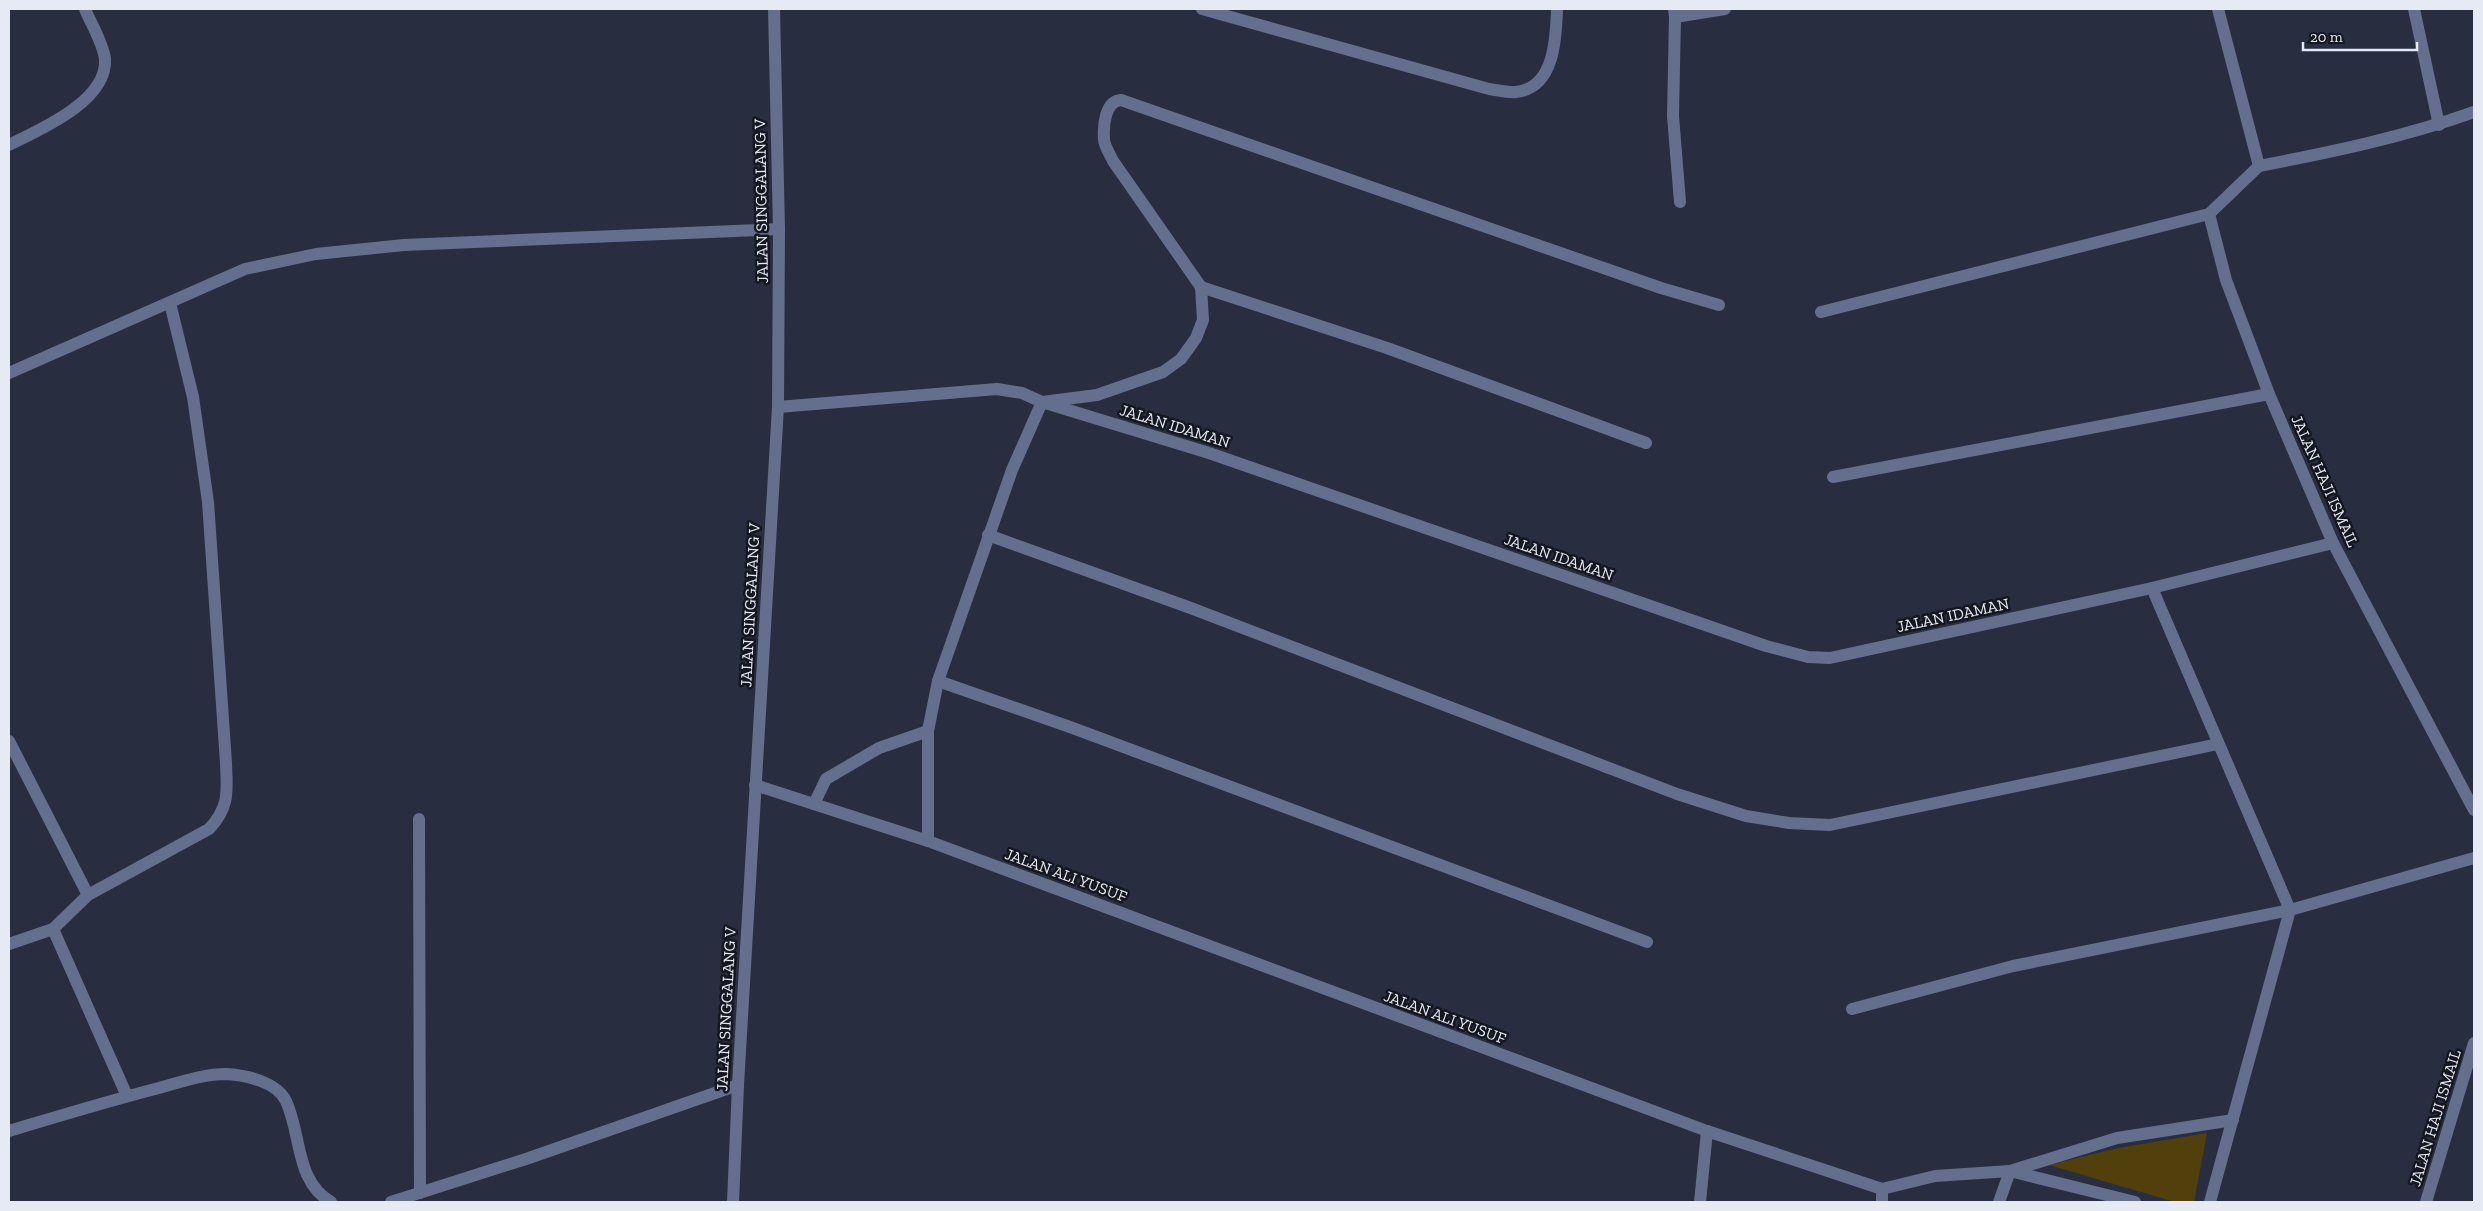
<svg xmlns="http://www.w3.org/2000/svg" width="2483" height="1211" viewBox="0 0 2483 1211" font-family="'Zilla Slab',serif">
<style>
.green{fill:#51400b}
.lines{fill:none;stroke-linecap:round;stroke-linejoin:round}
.minor{stroke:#636f8d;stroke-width:12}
.tertiary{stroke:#636f8d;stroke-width:12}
.labels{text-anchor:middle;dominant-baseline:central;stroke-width:5;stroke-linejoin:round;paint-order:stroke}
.street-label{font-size:16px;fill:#e5eaf5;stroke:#14171f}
</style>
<rect width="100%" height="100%" fill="#282e40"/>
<polygon class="green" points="2207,1133 2194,1202 2175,1202 2049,1165 2118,1148"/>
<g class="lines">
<g class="minor">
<path d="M1202,9L1489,89C1497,90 1508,93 1516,92C1555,88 1556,37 1557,9"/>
<polyline points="1674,9 1675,17 1725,9"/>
<polyline points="2218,9 2259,166"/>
<polyline points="2414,9 2439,125"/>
<polyline points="1675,17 1673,116 1680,202"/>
<path d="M9,145C39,130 108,101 105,59C103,43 91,24 85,9"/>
<polyline points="2259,166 2209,214 2226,280 2269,394 2333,543 2474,810"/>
<path d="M2259,166C2332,152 2404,137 2474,112"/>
<path d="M1201,287L1113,161C1110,154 1104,146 1104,139C1103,126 1105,101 1121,100L1661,288L1719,305"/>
<polyline points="1821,312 2209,214"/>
<polyline points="9,373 245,269 316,254 404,245 779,229"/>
<polyline points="778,407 997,389 1022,393 1042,402 1209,453 1766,646 1808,657 1830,658 2152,588 2333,543"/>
<polyline points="1646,443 1387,348 1201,287 1203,320 1196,338 1181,359 1163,372 1097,395 1042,402 1012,470 938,681 1070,727 1647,942"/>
<polyline points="1833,477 2269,394"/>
<polyline points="988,535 1188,607 1677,794 1746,816 1789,823 1830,825 2218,744"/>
<polyline points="2152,588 2290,910 2210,1202"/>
<polyline points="9,741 88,895"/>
<polyline points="755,785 928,841 1707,1131 1882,1189 1935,1176 2010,1171 2135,1202"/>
<polyline points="814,804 826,779 879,748 928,731"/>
<polyline points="419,819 420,1193"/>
<polyline points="928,841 928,731 938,681"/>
<polyline points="53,929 127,1096"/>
<path d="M9,944L53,929L88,895L209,829C230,807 227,791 226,763L208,502L193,397L170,303"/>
<polyline points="1852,1009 2013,966 2290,910 2474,858"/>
<path d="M9,1131C59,1116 108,1101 159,1088C181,1082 203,1074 226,1074C246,1075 277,1082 286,1101C302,1136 295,1181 331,1202"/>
<polyline points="2010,1171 2117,1138 2233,1120"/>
<polyline points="391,1202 529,1158 738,1085"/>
<polyline points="1700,1202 1707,1131"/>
<polyline points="1882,1202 1882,1189"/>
<polyline points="1999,1202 2010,1171"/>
<polyline points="2426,1202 2474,1043"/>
</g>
<polyline class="tertiary" points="733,1202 738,1085 778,407 779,229 774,9"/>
</g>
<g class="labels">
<g class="street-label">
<text transform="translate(761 201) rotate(-91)">JALAN SINGGALANG V</text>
<text transform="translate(1175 426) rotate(17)">JALAN IDAMAN</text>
<text transform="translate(2325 481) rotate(66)">JALAN HAJI ISMAIL</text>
<text transform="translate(1559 557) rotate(19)">JALAN IDAMAN</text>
<text transform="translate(750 605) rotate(-87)">JALAN SINGGALANG V</text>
<text transform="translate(1953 615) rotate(-12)">JALAN IDAMAN</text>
<text transform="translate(1066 875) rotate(20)">JALAN ALI YUSUF</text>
<text transform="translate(726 1009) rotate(-87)">JALAN SINGGALANG V</text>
<text transform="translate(1445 1017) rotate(20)">JALAN ALI YUSUF</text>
<text transform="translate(2435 1118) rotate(-73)">JALAN HAJI ISMAIL</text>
</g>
</g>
<rect width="2483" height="1211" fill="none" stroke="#e5eaf5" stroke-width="20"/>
<path d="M2303 42v8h114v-8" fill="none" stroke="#e5eaf5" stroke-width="2.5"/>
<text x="2310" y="42" font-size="15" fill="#e5eaf5" stroke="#14171f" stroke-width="4" paint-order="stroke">20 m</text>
</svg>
